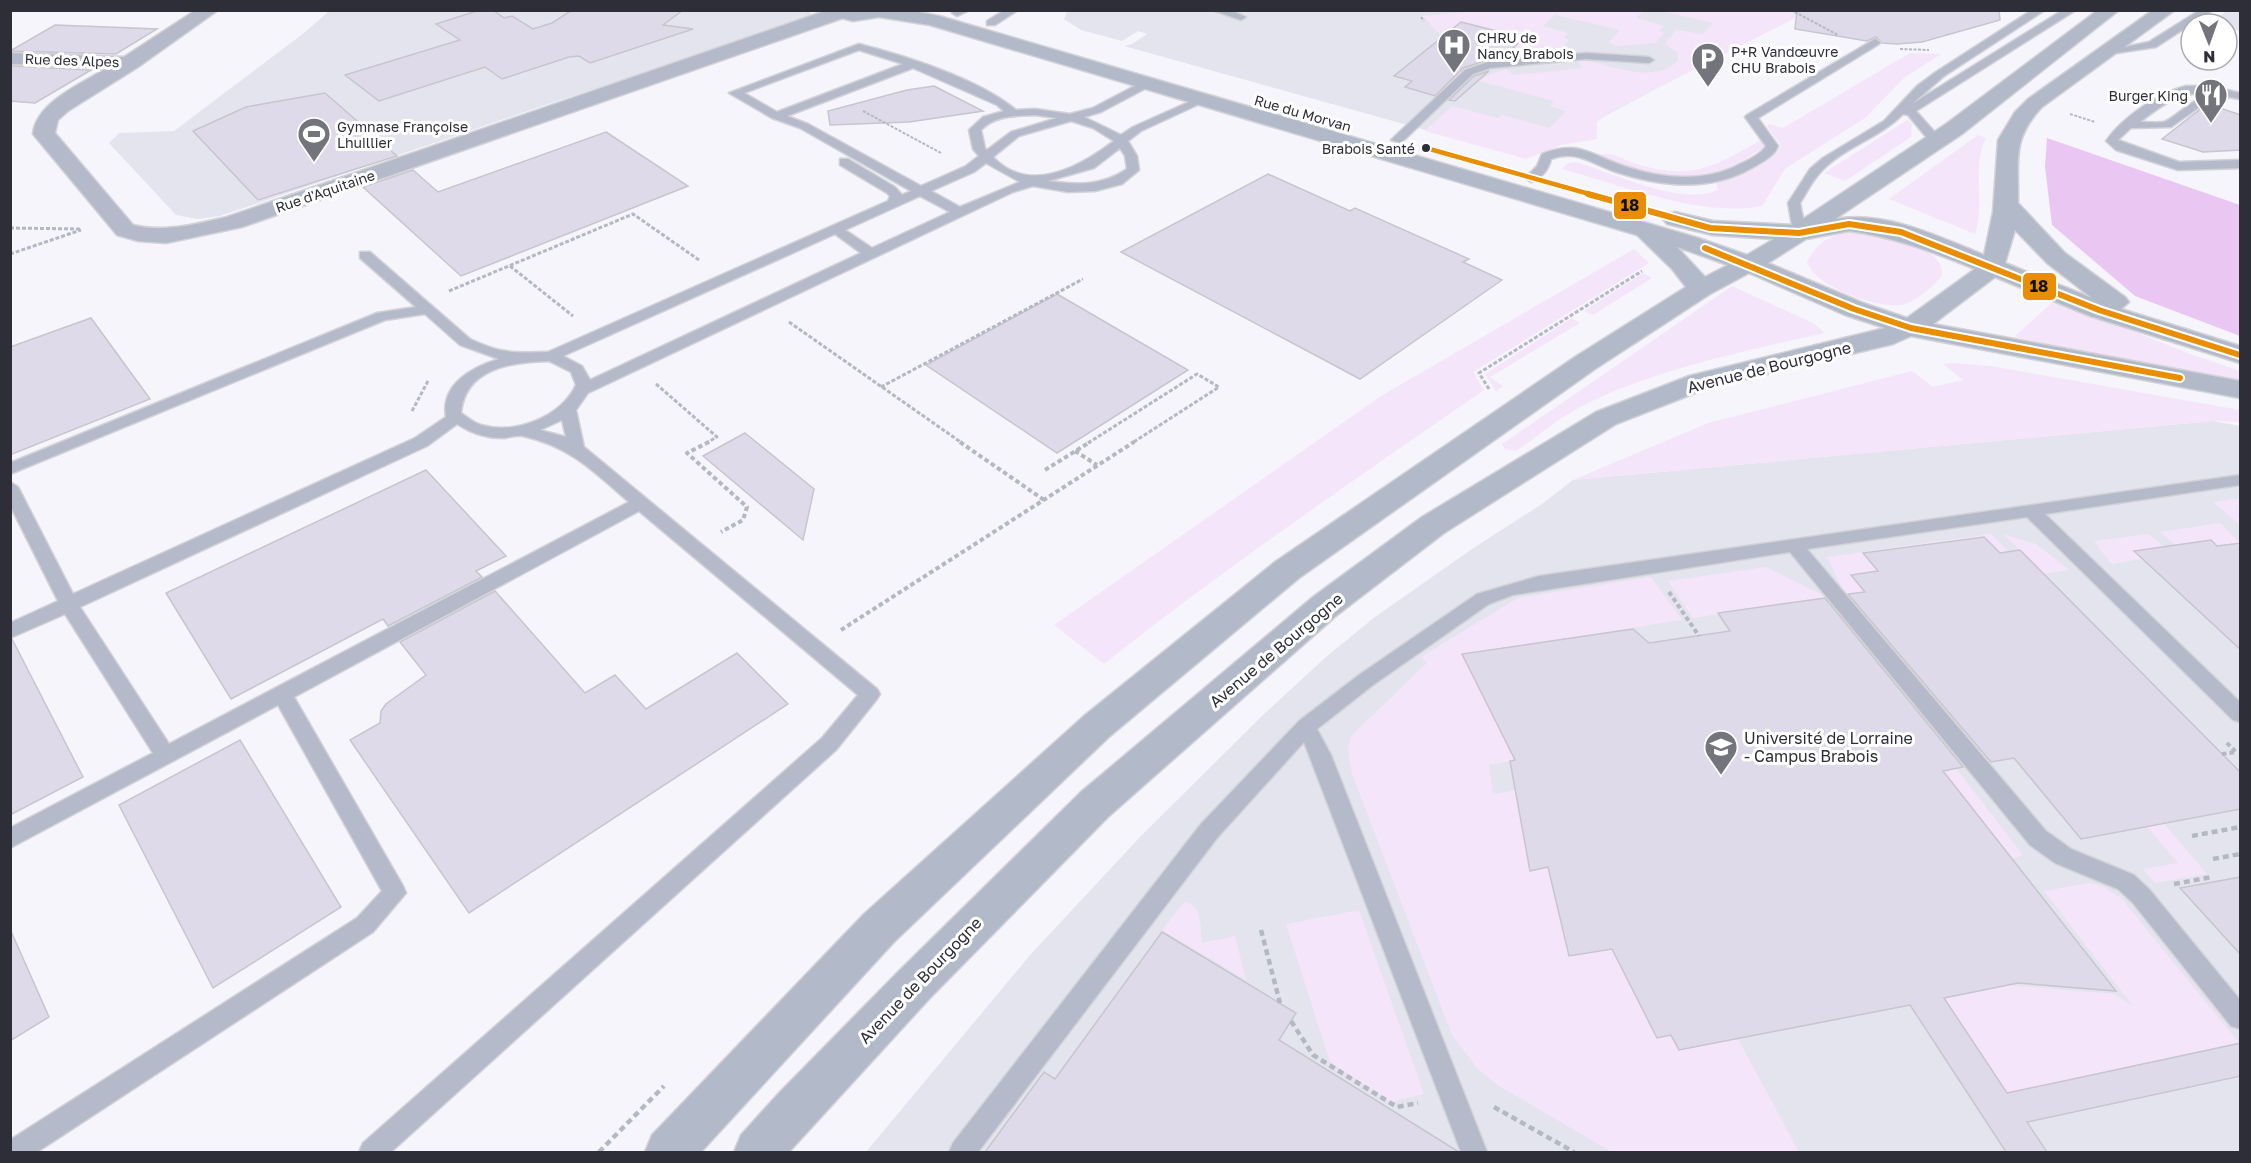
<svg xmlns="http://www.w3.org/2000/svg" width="2251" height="1163" viewBox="0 0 2251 1163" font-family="'Golos Text',sans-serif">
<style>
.built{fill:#e3e4ee}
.green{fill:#f5e5fa}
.forest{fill:#eac6f3}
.building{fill:#dfdaea;stroke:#c7c5cd;stroke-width:1.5}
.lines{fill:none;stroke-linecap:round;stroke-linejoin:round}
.lane-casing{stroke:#d2d2d7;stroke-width:3}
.street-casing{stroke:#d2d2d7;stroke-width:3}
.secondary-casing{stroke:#d2d2d7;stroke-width:3}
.path-far3{stroke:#b4b8c2;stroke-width:2;stroke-dasharray:3 1.5;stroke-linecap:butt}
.path-far2{stroke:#b4b8c2;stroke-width:3;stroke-dasharray:4 2;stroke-linecap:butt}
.path-far1{stroke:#b4b8c2;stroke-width:4;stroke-dasharray:4.5 3;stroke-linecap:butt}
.path{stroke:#b4b8c2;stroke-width:4.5;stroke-dasharray:6 4;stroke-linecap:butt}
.lane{fill:#b4bac9;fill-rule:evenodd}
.street{fill:#b4bac9;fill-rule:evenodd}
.secondary{fill:#b2bac9;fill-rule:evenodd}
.bus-1-far1-casing{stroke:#fff;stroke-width:8}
.bus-1-casing{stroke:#fff;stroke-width:10}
.bus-1-far1{stroke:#e98d03;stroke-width:4.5}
.bus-1{stroke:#e98d03;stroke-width:6}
.bus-dot{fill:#2d2e38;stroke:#fff;stroke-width:2}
.labels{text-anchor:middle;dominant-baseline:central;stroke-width:6;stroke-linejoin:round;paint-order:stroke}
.far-poi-label{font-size:14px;fill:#2d2e38;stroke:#fff;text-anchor:start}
.far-street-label{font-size:14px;fill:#2d2e38;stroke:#fff}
.bus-label{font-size:14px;fill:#2d2e38;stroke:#fff;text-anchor:end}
.street-label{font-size:16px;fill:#2d2e38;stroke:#fff}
.poi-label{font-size:16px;fill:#2d2e38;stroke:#fff;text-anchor:start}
.line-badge{stroke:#fff;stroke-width:2}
.pale-badge-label{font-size:16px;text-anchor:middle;font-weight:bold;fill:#111}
</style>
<rect width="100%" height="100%" fill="#f5f5fb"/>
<g class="built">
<polygon points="810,10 811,15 798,23 545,105 220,216 197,219 176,215 109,143 119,133 174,131 304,33 329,11"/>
<polygon points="1068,10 1802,11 1526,158 1124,46 1132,44 1147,34 1138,31 1122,41 1081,30 1064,19"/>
<polygon points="2228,10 2240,11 2240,31 2227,27 2227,24 2211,22"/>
<polygon points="2213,421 2240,426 2240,1152 866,1152 1031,954 1140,837 1263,715 1326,657 1375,617 1472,549 1542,504 1573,480"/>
</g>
<g class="green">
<polygon points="1485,10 1643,11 1636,18 1664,26 1659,31 1665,33 1655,43 1616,46 1609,42 1620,30 1555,15 1543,26 1568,33 1564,38 1569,40 1558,51 1520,54 1511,50 1524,38 1461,22 1447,33 1448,39 1436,31 1423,16"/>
<path d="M1786,10L1799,16L1607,114L1597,122V139L1561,145L1526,159L1425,131L1452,106L1498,118L1502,115L1550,128L1566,111L1550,106L1554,101L1479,81L1490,74L1507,69L1513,75L1582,68L1578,60C1611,63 1649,86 1678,61V53L1665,44L1676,30L1703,34L1713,23L1661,11Z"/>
<path d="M1910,53L1941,54L1905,77L1865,118L1785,169L1762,206C1702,218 1621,185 1562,169L1568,163L1576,162C1610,172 1683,207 1718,190L1716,183C1734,181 1772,162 1781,146L1767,126L1769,124L1783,128Z"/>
<polygon points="1907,120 1912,124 1911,137 1845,181 1824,173"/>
<path d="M1978,135L1986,138C1971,168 1986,203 1975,234L1889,199Z"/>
<path d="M1761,140L1764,147C1749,157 1731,168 1715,173C1679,183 1629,175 1598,155C1614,151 1622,160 1637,164C1691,181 1716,166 1761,140Z"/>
<path d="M1845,233C1870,233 1944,241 1942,275C1934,286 1915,303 1901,305C1876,308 1815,287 1807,262C1816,245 1827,236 1845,233Z"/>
<path d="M1634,249L1649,263L1473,372L1484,390C1356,479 1227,566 1104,664L1054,625L1381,396Z"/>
<polygon points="1643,273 1652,278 1593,315 1584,311"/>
<path d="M1732,286L1813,323L1825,333C1748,350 1636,373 1568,414C1550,425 1534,439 1516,451L1505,449L1502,444Z"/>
<polygon points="2055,300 2190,354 2240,371 2240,380 2014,337"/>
<polygon points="1572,318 1580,323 1490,377 1503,386 1496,391 1485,374"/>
<polygon points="1954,363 1991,366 2240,410 2240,422 2213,421 1573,480 1708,423 1912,371 1933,387 1963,380 1943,364"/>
<polygon points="2240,498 2240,525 2213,502"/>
<polygon points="2220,523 2240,543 2217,546 2210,540 2176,546 2160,532"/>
<path d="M1991,534L2009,552L1864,554L1878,571L1874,603C1864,605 1851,601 1844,593L1827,557Z"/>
<polygon points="2003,534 2036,544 2069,570 2044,574"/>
<polygon points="2149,534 2164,547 2135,551 2142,559 2111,564 2094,541"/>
<polygon points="1766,567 1821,594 2023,855 2011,859 1808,600 1693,618 1668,581"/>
<polygon points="1651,577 1682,620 1463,654 1515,760 1489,765 1493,794 1530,788 1531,870 1568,864 1612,949 1679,1050 1738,1039 1799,1152 1612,1152 1499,1086 1477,1068 1452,1035 1352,774 1348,749 1351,736 1427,663 1421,657 1518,598"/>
<polygon points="2164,823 2207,874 2155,883 2143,869 2178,863 2146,826"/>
<polygon points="2090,883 2102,886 2121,898 2239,1043 2007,1093 1944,998 1999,987 1997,984 2114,994 2133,1006 2044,891"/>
<path d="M1184,902C1203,904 1200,928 1202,943L1235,936L1246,980L1162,930Z"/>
<polygon points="1359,910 1424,1094 1391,1102 1330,1062 1286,924"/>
</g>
<polygon class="forest" points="2047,138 2240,205 2240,336 2135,296 2052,225 2045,167"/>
<g class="building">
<polygon points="480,10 493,10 504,18 512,16 533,29 552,23 572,10 683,10 663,25 693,29 590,63 579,56 569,57 502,79 485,67 379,101 345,75 460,40 436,24"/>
<polygon points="1797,10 1999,10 2000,20 1922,42 1897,44 1882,43 1876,37 1867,41 1795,29"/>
<polygon points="1461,22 1524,38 1502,58 1487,60 1463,68 1435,96 1405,87 1412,81 1394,76"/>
<polygon points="55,25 157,29 116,54 10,51"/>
<polygon points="10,65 14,66 91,70 35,103 10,101"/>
<polygon points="1489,71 1455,101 1449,100 1474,76"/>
<polygon points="934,86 983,111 909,122 830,125 828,111 907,90"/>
<polygon points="325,93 397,156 258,200 193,131 246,107"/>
<polygon points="2211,105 2241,115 2241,150 2203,152 2162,139 2203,107"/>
<polygon points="606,132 688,186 461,276 363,187 413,170 438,192"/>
<polygon points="1268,174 1350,211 1355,208 1469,259 1463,262 1502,280 1360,379 1121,252"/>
<polygon points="1057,294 1188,370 1057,453 926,365"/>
<polygon points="91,318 150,399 10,455 10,347"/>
<polygon points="745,433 814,489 803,540 703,456"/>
<polygon points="426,470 506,556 476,571 482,577 388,626 383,619 231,699 166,593"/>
<polygon points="1984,537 2000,553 2020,550 2241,773 2241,809 2081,839 2014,758 1991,762 1848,594 1865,592 1851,575 1878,571 1863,553"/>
<polygon points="2211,540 2217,546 2241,543 2241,650 2134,551"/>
<polygon points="495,591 585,693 615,675 646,709 737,653 788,704 469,913 350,740 380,723 381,711 386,704 426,675 400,642"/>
<polygon points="1825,598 1963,767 1943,771 2116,991 2018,983 1944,998 2007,1093 2241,1043 2241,1076 2027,1122 2047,1152 2006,1152 1910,1005 1679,1050 1671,1035 1657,1038 1612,949 1569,956 1548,867 1530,871 1510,761 1515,760 1462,654 1633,629 1649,643 1730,631 1718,613"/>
<polygon points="12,639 83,777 10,815 10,640"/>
<polygon points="240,740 341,907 213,988 119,805"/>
<polygon points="2241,877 2241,955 2180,888"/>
<polygon points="10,929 49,1017 10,1041"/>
<polygon points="1162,932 1296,1013 1279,1040 1459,1152 985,1152 1044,1072 1055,1079"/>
</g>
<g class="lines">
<g class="lane-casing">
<g id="lane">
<polygon points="970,10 957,16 952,13 954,10"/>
<polygon points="1005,10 1018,10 995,25 987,25 987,21"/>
<polygon points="1212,10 1230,10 1246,17 1241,20"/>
<path d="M2032,10H2045L1944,76L1912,104L2063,10H2076L1916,111L1940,138V144H1932L1908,115L1903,114C1879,139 1840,148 1818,175C1811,183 1806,194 1800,203L1806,233L1804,236H1794L1788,203L1810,169L1823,158L1884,121L1917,86L1936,72Z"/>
<polygon points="2200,10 2213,10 2156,47 2110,54 2105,51 2149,42"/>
<path d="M1875,39L1880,42L1879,44L1758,118L1778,146C1774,157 1760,163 1750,169C1709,192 1659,186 1616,172C1592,164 1577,149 1551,159C1549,169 1541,179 1531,182L1525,178L1537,166L1542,154C1578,139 1591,155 1624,166C1661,179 1705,183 1740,164C1749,160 1761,154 1766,146L1745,117L1747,115Z"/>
<path d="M859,44C906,56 979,79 1016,110L1035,109L1070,114L1093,108L1144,81H1152V85L1101,112L1084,117L1121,135L1133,127L1200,97L1210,99L1141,131L1128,141L1137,156L1139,170L1122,184L1095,191L1068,192L1033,186L1013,192L588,393L576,410L584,447L877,689L880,694L877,699L836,750L391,1152H359L363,1143L822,738L858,695L639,511L294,697L403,886L406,893L373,932L37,1152H10V1140L357,918L382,891L278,705L10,848V828L153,753L65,614L10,638V623L58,601L10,505V482L18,487L73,594L415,438L446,417C440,384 473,367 499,359L460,345L425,314L385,320L10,474V463L377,313L416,307L360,258V252H370L470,339C501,354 515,353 548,352L888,201L890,196L887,193L840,165V159H848L895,187L902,195L911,191L800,128L772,118L729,93ZM859,50L903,64L777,112L744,93ZM913,68L997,105L1004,111L983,117L969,130L973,149L979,156L966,166L921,186L808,124L787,116ZM1035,115L1057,118L1011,132L987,150L985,148L981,130C995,115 1016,116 1035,115ZM1071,121L1093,128L1114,141C1080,167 1029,195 993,157L1019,136ZM1120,148L1125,156L1127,169C1102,186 1077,185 1048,181L1094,168ZM986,163L1020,182L960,207L931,191L974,172ZM920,196L950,212L872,248L845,230ZM835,234L861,253L590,380L582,366L563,356ZM549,361L571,372L576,385C561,417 516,435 481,425C474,423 467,417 461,413C465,368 511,362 549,361ZM562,420L566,437L540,430ZM457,424C471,433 488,439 505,438C511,437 517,435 523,436C571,447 593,471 629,502L169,744L80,607L427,446Z"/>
<polygon points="1586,53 1649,57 1654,60 1649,63 1586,59 1490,68 1473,74 1401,143 1391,140 1465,70 1488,62"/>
<path d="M2186,86H2210L2240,93V99C2189,90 2183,89 2140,122C2147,122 2157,123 2164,122C2178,117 2206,82 2227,99L2202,105L2171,127L2131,128L2118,140L2179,162L2240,160V168L2178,170L2116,150L2106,141C2122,118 2158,93 2186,86Z"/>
<polygon points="2240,475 2240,485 2045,514 2240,702 2240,722 2233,720 2027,517 1807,549 2046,831 2071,849 2134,875 2149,889 2240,1000 2240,1029 2231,1026 2133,903 2118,889 2055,863 2030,845 1790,552 1513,595 1489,604 1373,685 1317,729 1331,755 1487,1152 1461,1152 1304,742 1217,838 978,1152 949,1152 953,1143 1201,824 1299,721 1359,675 1477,594 1539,576"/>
</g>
</g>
<g class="street-casing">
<path id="street" d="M196,10H218L138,67L68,111L58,120L55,133L133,225C164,233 197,224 227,217L828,10H846L848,13L846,17L242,227L166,243L138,241L117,235L33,134C36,102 83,83 107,68L14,64L10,63V53L124,57Z"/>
</g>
<g class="secondary-casing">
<path id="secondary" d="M823,10H908L939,16L1698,238L1747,255L1774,239L1713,235L1667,224L1663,219L1667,214L1675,212L1713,221L1794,225L1946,124L2098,10H2119L1962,134L1835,219C1885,210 1939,237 1984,255L1993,212L1998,140L2015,112L2028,99L2153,10H2175L2042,107C2011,140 2019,161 2018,203L2065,253L2125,297L2129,302L2121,309L2240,346V363L2090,316L1995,277L1933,324L2240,381V398L1911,336L1893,344L1708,388L1616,424L1444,533L1337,615L1109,816L929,999L789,1152H734L741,1135L779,1093L899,971L1081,792L1313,597L1422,517L1596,412L1689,376L1885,328L1845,315L1749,273L1710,294L1595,369L1299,578L1110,736L894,942L701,1152H645L652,1135L864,914L1084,716L1275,562L1575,357L1686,287L1672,269L1637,235L930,25L879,17L853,21L826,14ZM2015,230L2047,263L2092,298L2005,263ZM1849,231C1894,237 1933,252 1975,269L1907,318L1863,303L1768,263L1806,239ZM1677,247L1680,248L1728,265L1705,277Z"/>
</g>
<g class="path-far3">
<polyline points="1791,10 1838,35"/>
<polyline points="1421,17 1424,21"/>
<polyline points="1900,49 1929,50"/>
<polyline points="863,111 941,153"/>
<polyline points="2070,114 2095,122"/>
</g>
<g class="path-far2">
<polyline points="10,228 82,229"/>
<polyline points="10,254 81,230"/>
<polyline points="510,266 573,316"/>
<polyline points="449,291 633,214 699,260"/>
<polyline points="789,322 962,443"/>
<polyline points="656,384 717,437 706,443"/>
<polyline points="881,387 1083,279"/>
<polyline points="1489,389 1479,373 1642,271"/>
<polyline points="412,411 428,381"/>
<polyline points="1088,443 1197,374 1219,387 1132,443"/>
</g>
<g class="path-far1">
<polyline points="709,442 687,453 747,507 743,520 721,532"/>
<polyline points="960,442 1044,500"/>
<polyline points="1075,451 1097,465"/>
<polyline points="1045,470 1090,442"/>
<polyline points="1669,592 1699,636"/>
<polyline points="841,630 1134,442"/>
<polyline points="2222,754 2236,752 2226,742"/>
</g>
<g class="path">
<polyline points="2192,836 2240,827"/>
<polyline points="2213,859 2240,854"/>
<polyline points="2174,884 2212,877"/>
<polyline points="1261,930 1280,1003"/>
<polyline points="1291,1021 1313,1055 1397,1107 1418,1103"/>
<polyline points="1494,1107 1574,1152"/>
<polyline points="599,1152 664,1086"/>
</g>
<use href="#lane" class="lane"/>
<use href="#street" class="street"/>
<use href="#secondary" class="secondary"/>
<g class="bus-1-far1-casing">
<polyline id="bus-1-far1" points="1426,148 1593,195"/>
</g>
<g class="bus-1-casing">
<g id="bus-1">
<polyline points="1588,194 1710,228 1799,233 1849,224 1901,232 2099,310 2240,355"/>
<polyline points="1705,248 1854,309 1911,328 2180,378"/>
</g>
</g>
<use href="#bus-1-far1" class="bus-1-far1"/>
<use href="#bus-1" class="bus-1"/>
</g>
<defs>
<g id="hospital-pin" transform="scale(1.725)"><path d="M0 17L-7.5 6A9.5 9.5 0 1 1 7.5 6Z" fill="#73747c" stroke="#fff"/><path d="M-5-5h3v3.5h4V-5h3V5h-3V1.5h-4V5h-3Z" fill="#fff"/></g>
<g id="parking-pin" transform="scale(1.725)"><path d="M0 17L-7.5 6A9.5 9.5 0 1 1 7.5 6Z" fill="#73747c" stroke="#fff"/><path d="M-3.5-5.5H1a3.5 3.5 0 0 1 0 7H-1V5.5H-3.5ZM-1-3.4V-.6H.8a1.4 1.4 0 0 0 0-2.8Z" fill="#fff"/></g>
<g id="restaurant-pin" transform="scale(1.725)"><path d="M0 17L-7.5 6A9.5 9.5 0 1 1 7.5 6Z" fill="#73747c" stroke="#fff"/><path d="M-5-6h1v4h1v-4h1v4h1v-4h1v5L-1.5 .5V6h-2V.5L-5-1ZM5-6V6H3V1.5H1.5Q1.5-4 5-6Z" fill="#fff"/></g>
<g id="stadium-pin" transform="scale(1.725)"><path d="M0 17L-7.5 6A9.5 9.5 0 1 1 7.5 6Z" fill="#73747c" stroke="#fff"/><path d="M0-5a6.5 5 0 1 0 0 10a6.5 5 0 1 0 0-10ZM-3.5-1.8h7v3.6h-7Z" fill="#fff"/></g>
<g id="university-pin" transform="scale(1.725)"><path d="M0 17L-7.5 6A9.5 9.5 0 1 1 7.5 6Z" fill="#73747c" stroke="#fff"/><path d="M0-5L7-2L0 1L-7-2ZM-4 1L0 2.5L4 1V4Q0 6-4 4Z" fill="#fff"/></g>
</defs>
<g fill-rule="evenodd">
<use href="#hospital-pin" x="1454" y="45"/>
<use href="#parking-pin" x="1708" y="59"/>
<use href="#restaurant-pin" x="2211" y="95"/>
<use href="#stadium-pin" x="314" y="134"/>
<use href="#university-pin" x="1721" y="747"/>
</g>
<circle class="bus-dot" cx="1426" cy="148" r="5"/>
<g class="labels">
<g class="far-poi-label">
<text x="1477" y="37">CHRU de<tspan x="1477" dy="16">Nancy Brabois</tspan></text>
<text x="1731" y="51">P+R Vandœuvre<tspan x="1731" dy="16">CHU Brabois</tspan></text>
<text x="2188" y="95" text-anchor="end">Burger King</text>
<text x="337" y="126">Gymnase Françoise<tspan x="337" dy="16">Lhuillier</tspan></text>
</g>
<g class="far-street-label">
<text transform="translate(72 60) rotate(2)">Rue des Alpes</text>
<text transform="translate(1303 113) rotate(16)">Rue du Morvan</text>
<text transform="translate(325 191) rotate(-19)">Rue d'Aquitaine</text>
</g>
<g class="bus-label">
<text x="1415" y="148">Brabois Santé</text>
</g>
<g class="street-label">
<text transform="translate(1769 367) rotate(-14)">Avenue de Bourgogne</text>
<text transform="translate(1276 650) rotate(-40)">Avenue de Bourgogne</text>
<text transform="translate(920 980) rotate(-46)">Avenue de Bourgogne</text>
</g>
<g class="poi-label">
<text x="1744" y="738">Université de Lorraine<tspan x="1744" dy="18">- Campus Brabois</tspan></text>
</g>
</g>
<g class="line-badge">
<rect x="1613" y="191" width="34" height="29" rx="6" fill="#e98d03"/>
<rect x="2022" y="272" width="35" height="29" rx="6" fill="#e98d03"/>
</g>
<g class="pale-badge-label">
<text x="1630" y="211">18</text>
<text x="2039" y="292">18</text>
</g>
<rect width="2251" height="1163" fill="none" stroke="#2d2e38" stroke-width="24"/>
<g transform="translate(2209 42) rotate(179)"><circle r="28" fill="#ffffff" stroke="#ababaf" stroke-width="1.5"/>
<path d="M0-4.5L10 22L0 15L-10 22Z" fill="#73747c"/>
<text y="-9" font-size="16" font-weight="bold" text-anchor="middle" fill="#2d2e38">N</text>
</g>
</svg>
